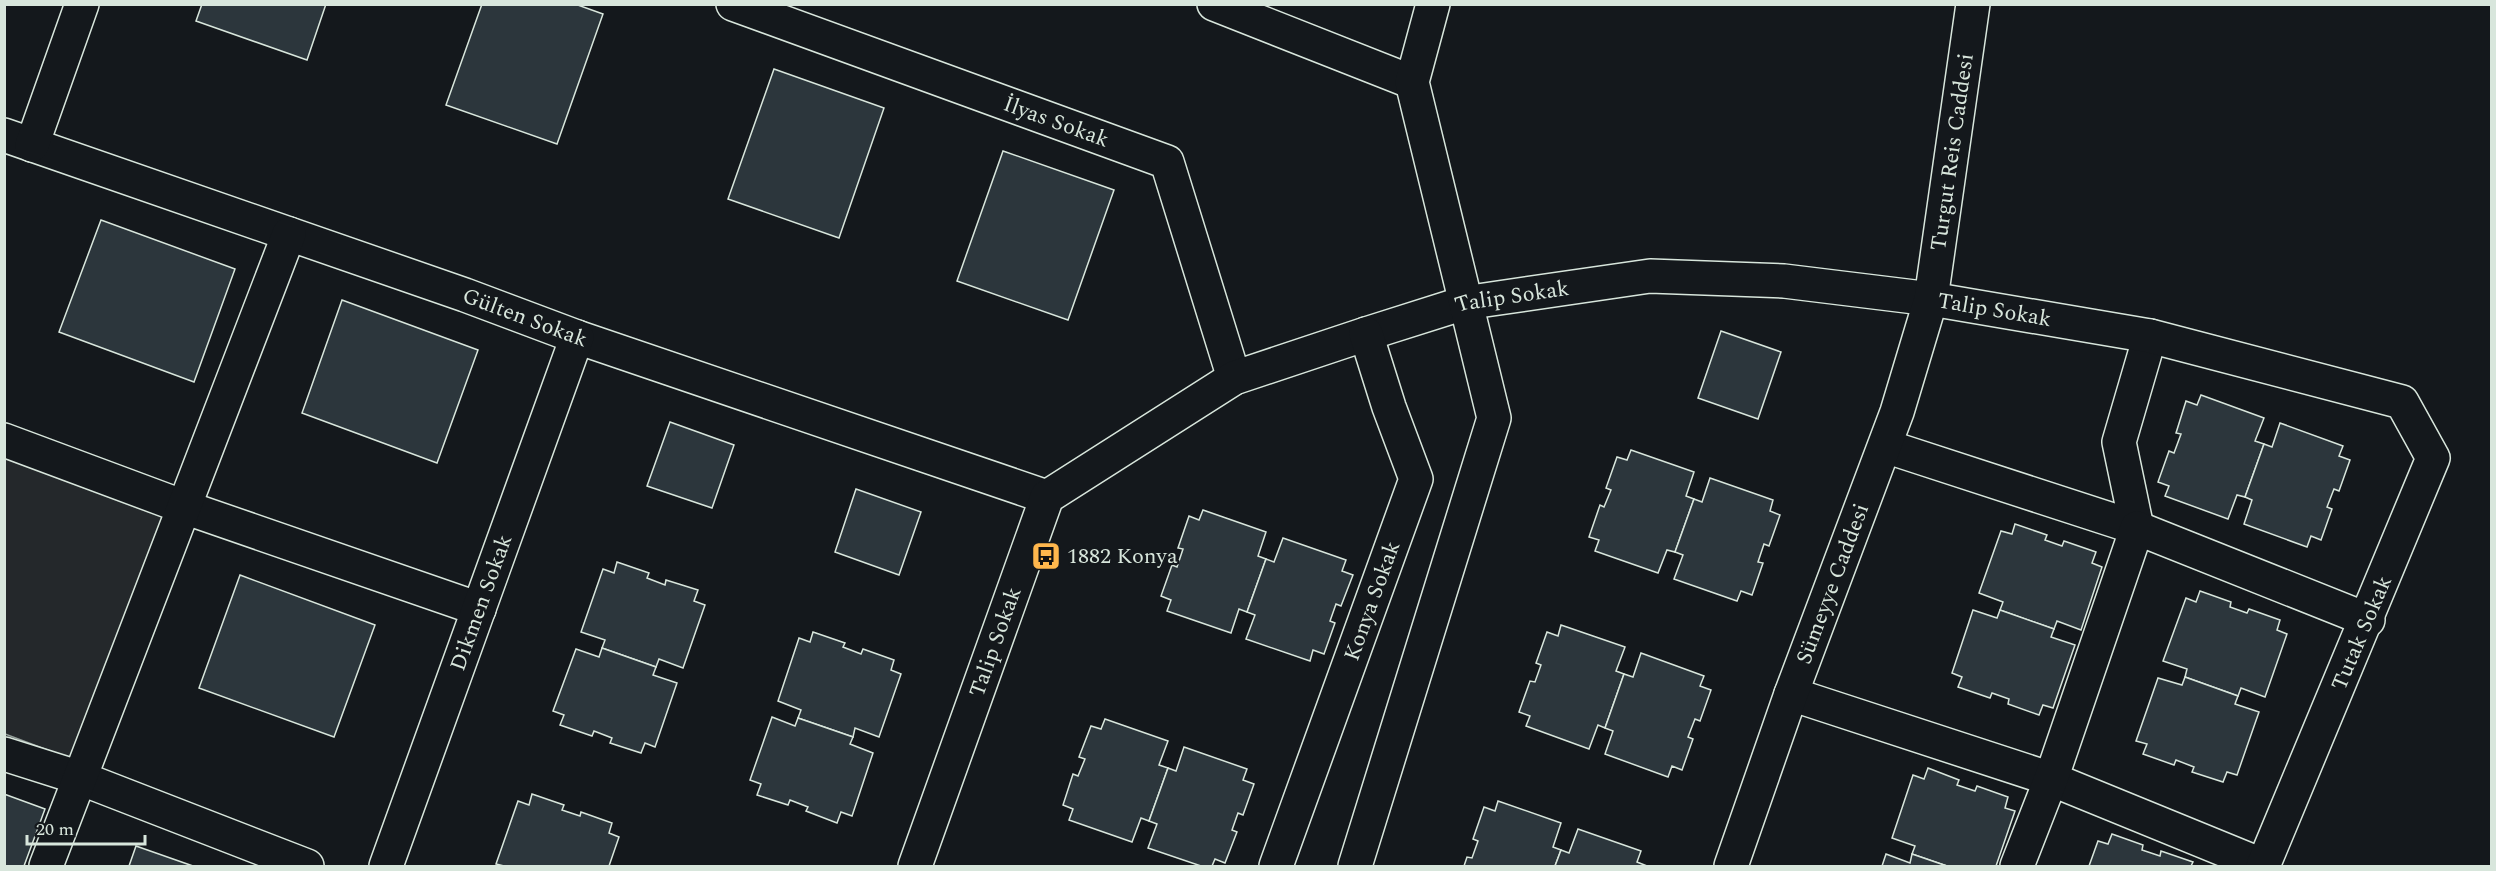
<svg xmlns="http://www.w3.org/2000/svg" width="2496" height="871" viewBox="0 0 2496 871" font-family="Spectral,serif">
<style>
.parking{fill:#24282b;stroke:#939e99;stroke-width:1.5}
.building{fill:#2c363c;stroke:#d8e6dc;stroke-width:1.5}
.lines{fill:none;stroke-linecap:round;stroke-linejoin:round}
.minor-casing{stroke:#d8e6dc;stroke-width:36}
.minor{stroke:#14181c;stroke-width:33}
.labels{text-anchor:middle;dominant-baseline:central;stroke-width:4.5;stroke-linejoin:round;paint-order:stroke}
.street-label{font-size:22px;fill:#d8e6dc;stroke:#14181c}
.poi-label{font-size:22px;fill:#d8e6dc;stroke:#14181c;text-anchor:start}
</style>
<rect width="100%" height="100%" fill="#14181c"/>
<polygon class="parking" points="4,455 173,517 82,763 5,734"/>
<g class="building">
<polygon points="202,4 326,4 307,60 196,21"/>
<polygon points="482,4 575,4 603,14 557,144 446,105"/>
<polygon points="774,69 884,108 839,238 728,199"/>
<polygon points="1003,151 1114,190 1068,320 957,281"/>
<polygon points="101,220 235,269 194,382 59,332"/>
<polygon points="342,300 478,350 437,463 302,413"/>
<polygon points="1721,331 1781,352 1758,419 1698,398"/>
<polygon points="2201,395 2264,418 2255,441 2264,444 2245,497 2237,495 2228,519 2165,496 2169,486 2158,482 2169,451 2174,453 2181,434 2176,433 2186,401 2197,405"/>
<polygon points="670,422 734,445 712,508 647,486"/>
<polygon points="2280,423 2343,446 2339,456 2350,460 2339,491 2334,489 2327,507 2332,509 2321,540 2311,536 2307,547 2244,524 2252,500 2245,497 2264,444 2272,447"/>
<polygon points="1631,450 1694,472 1686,496 1694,499 1675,552 1667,550 1658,573 1595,551 1599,540 1589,537 1600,505 1604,507 1611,490 1606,488 1617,457 1627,460"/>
<polygon points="1710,478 1773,500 1770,511 1780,515 1769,546 1764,544 1758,562 1763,563 1752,595 1741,591 1737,601 1674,579 1683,555 1675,552 1694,499 1702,502"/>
<polygon points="856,489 921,512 899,575 835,552"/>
<polygon points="1203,510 1266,532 1258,556 1266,559 1247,612 1239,609 1231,633 1167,611 1171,600 1161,596 1172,565 1177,567 1183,549 1178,548 1189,516 1199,520"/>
<polygon points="2015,524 2047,535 2045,540 2062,546 2064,541 2096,552 2092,563 2102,567 2081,630 2057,621 2054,629 2000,610 2003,602 1979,593 2001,531 2012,534"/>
<polygon points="1283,538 1346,560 1342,571 1353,575 1341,606 1336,604 1330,621 1335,623 1324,654 1313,650 1310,661 1246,639 1255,615 1247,612 1266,559 1274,562"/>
<polygon points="617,562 649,573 647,578 665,585 666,580 698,590 694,601 705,605 683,668 659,659 656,667 602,648 605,640 581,632 603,569 614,573"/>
<polygon points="240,575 375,625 334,737 199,688"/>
<polygon points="2200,591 2231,602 2230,607 2247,613 2249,609 2280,620 2277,630 2287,634 2265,697 2241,688 2238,696 2185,677 2187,669 2163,661 2186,598 2196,602"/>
<polygon points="1973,610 1997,618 2000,610 2054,629 2051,637 2075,645 2053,708 2043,705 2039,715 2008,704 2009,699 1992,693 1990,698 1958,687 1962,677 1952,673"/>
<polygon points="1561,625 1625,647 1616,671 1624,674 1605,728 1598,725 1589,749 1526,726 1530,716 1519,712 1530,681 1535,682 1541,665 1536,663 1547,632 1558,636"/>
<polygon points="813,632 845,643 843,647 861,654 863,649 894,660 891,670 901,674 879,737 855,728 853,737 798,718 801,710 778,701 799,638 810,642"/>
<polygon points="602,648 656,667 653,675 677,683 655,747 645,743 641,753 610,743 612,738 594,731 592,736 560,725 564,715 553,711 576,649 599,657"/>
<polygon points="1641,653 1704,676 1700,686 1711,690 1700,721 1695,719 1688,737 1693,739 1682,770 1672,766 1668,777 1605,754 1613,731 1605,728 1624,674 1633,677"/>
<polygon points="2185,677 2238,696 2235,704 2259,712 2237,775 2227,772 2223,782 2192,772 2194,767 2176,760 2174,765 2143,754 2147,744 2136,741 2158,678 2182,685"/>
<polygon points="772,717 795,726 798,718 853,737 850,744 873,753 852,816 841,812 837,823 806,811 808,807 790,800 788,805 757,795 761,784 750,780"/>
<polygon points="1105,719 1168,741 1159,765 1168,768 1149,821 1141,818 1132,842 1069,820 1073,809 1063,805 1073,774 1078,776 1085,759 1079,757 1091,726 1101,729"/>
<polygon points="1184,747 1247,769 1243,780 1254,784 1243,815 1238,813 1232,830 1237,832 1225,863 1215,859 1212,866 1201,866 1148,848 1157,824 1149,821 1168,768 1176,771"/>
<polygon points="1928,768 1959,780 1957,785 1975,791 1977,786 2008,797 2005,808 2015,811 1996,866 1947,866 1912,854 1915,846 1892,838 1913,775 1924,779"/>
<polygon points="4,794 45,809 24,866 4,866"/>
<polygon points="532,794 564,805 562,810 580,816 581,812 612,823 609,833 619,837 609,866 504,866 496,864 518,801 529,805"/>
<polygon points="1498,801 1561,823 1553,847 1561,850 1555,866 1464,866 1467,857 1472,858 1478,841 1473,839 1484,807 1495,811"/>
<polygon points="1578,829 1641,851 1637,862 1647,866 1555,866 1561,850 1569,853"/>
<polygon points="2112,834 2143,845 2142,850 2160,856 2161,851 2193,862 2191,866 2089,866 2098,841 2108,844"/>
<polygon points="136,846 193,866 129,866"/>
<polygon points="1886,854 1910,863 1912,854 1947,866 1882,866"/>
</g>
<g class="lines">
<g class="minor-casing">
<g id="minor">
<path id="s1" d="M733,4L1167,162L1234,378"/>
<polyline points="1214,4 1412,82"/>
<path id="s2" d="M4,135L465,295L577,337L1047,497"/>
<polyline points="32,145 82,4"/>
<polyline points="4,440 184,507 479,609"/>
<polyline points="1885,446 2137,528 2119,442 2150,336"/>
<polyline points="1791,694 2051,779 2264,866"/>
<polyline points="4,754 80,778 307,866"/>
<polyline points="46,866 289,234"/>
<path id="s3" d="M386,866L577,337"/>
<path id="s4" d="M915,866L1047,497L1234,378L1366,334L1464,303L1650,276L1784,281L1931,299L2150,336L2402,402L2433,458L2263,866"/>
<path id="s5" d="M1276,866L1416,479L1389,407L1366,334"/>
<polyline points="1355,866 1494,418 1412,82 1433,4"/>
<path id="s6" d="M1731,866L1791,694L1897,412L1931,299L1973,4"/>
<polyline points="2017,866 2051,779 2137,528 2368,620"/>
</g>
</g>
<use href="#minor" class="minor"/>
</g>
<defs>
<g id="bus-square" transform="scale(1.5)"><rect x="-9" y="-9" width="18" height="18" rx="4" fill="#ffb74d" stroke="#14181c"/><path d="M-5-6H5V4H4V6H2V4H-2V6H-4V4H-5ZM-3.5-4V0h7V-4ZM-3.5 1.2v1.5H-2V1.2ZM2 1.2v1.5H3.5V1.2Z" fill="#111"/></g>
</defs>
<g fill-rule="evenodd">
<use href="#bus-square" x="1046" y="556"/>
</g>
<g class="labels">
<g class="street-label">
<text stroke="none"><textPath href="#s1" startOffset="344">İlyas Sokak</textPath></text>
<text stroke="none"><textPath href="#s6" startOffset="750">Turgut Reis Caddesi</textPath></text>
<text stroke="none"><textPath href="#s4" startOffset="904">Talip Sokak</textPath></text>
<text stroke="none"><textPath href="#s4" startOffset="1390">Talip Sokak</textPath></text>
<text stroke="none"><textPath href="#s2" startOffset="552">Gülten Sokak</textPath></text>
<text stroke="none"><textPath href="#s6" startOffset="300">Sümeyye Caddesi</textPath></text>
<text stroke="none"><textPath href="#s5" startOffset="282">Konya Sokak</textPath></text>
<text stroke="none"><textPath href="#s3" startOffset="280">Dikmen Sokak</textPath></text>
<text transform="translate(2362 633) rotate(-67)">Tutak Sokak</text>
<text stroke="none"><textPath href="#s4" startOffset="238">Talip Sokak</textPath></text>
</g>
<g class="poi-label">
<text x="1067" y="556">1882 Konya</text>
</g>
</g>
<rect width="2496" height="871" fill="none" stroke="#d8e6dc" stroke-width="12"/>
<path d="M27 835v9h118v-9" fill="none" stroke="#d8e6dc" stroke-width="3"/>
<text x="36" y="835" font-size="18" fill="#d8e6dc" stroke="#14181c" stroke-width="4.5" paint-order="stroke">20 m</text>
</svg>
